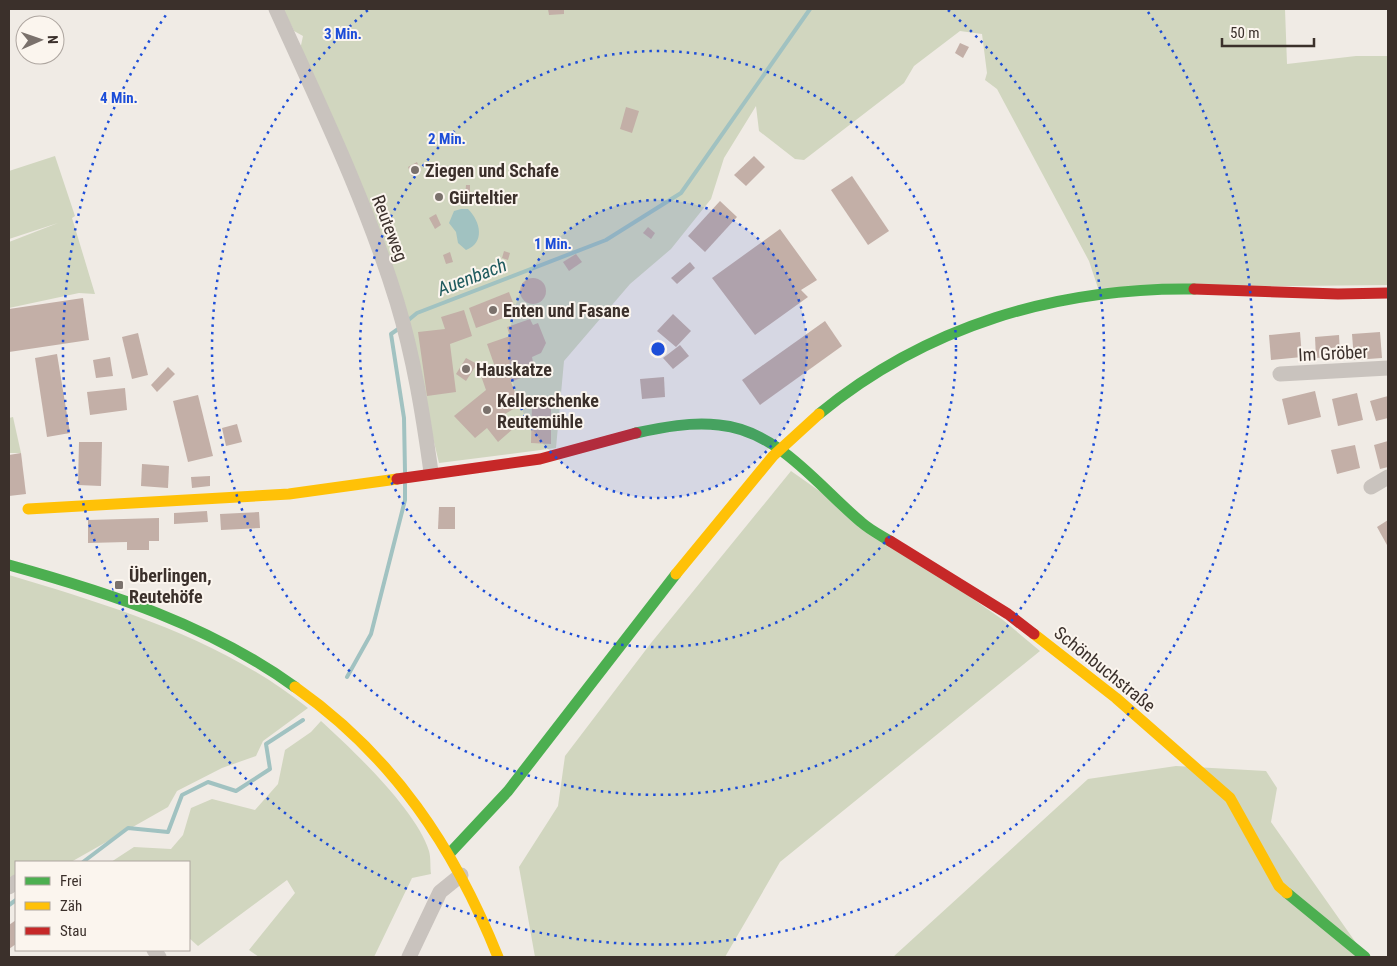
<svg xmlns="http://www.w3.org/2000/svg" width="1397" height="966" viewBox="0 0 1397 966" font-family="'Roboto Condensed',sans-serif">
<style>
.green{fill:#d1d6bf}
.water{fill:#a1c2c1}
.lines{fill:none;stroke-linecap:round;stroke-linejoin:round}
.stream{stroke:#a1c2c1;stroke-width:4}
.building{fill:#c3afa7}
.street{stroke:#c9c3be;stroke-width:15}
.fast{stroke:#4caf50;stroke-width:11}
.slow{stroke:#ffc107;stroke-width:11}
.jam{stroke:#c62828;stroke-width:11}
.ring{fill:none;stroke:#1d4ed8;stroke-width:2.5;stroke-dasharray:2.5 5}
.poi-dot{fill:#7a716c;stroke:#fbf5ee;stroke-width:2}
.labels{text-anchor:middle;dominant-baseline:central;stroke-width:4;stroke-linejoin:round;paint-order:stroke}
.poi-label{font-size:18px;font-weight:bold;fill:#3b302b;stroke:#fbf5ee;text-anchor:start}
.street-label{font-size:18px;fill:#3b302b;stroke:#fbf5ee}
.water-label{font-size:19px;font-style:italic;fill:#1f5a5e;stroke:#fbf5ee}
.centre{fill:#1d4ed8;stroke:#fbf5ee;stroke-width:2.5}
.ring-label{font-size:15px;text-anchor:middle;font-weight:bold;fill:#1d4ed8;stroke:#fbf5ee;stroke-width:4;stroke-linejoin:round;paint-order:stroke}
</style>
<rect width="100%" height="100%" fill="#f0ebe5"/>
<g class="green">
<polygon points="283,9 1285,9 1287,64 1356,56 1388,56 1388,285 1098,288 1089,261 997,89 985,80 987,73 982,34 960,31 914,66 904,83 804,160 795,159 759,131 756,106 724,158 711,199 671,249 630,284 564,361 556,448 439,463 427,413 414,339 300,50 303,36 294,31"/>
<polygon points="55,156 75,216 72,218 95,294 79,293 9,308 9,242 58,223 9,239 9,171"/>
<polygon points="13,417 21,453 9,453 9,418"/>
<polygon points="791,471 1003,620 1040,651 780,862 725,957 535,957 519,867 558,806 565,756 651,643"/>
<path d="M9,575C112,606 222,639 308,708L263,741L256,756L222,768L177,791L168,807L71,862H16V877L9,883Z"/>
<path d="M321,721C353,750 417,811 429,851C431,858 430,867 431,874L412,878L374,957H259L249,950L295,893L287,880L198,946L189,938V862H111L134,847L171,849L183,835L191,808L212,799L255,810L278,784L285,750L311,732Z"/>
<polygon points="1176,766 1266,771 1277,788 1271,822 1366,957 893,957 1088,779"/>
</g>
<path class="water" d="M461,209H468C481,222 485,243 466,250L458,243L456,232L449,223L454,211Z"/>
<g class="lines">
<g class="stream">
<polyline points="406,322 417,313 606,240 681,193 810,9"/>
<polyline points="401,327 391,334 404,418 405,472"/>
<polyline points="347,677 371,634 405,500 405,484"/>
<polyline points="83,862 128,828 168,832 182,795 208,782 236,791 270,769 266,744 303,720"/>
<polyline points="9,905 16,900"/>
</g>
</g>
<g class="building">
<polygon points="548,9 564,9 564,14 549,15"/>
<polygon points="960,43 969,47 963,58 955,53"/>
<polygon points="626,107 639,111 632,133 620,129"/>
<polygon points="754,156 765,167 746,186 734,175"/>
<polygon points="417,162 421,172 412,176 408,167"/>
<polygon points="852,176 889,231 868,245 831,190"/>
<polygon points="466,185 470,185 470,197 465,197"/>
<polygon points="720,201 737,217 705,252 688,236"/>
<polygon points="436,214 441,225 435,229 429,218"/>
<polygon points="648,227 655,233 651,239 643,233"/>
<polygon points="780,229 817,280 801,290 808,297 755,335 712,278"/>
<polygon points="504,251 510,253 508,260 502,258"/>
<polygon points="450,252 453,262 446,264 443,255"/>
<polygon points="576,254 582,262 569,271 563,262"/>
<polygon points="690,262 695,268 677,284 671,278"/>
<circle cx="533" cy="291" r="13"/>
<polygon points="509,292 517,313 476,328 469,308"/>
<polygon points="83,298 89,340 9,352 9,309"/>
<polygon points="464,310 472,336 450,344 456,392 427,396 418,332 445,329 441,317"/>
<polygon points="673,314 691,331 676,347 657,331"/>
<polygon points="530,319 533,325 538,323 546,343 541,353 532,357 535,372 511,382 520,405 505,414 514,428 498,442 487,428 475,438 454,416 486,390 480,373 495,367 487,344 510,336 507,327"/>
<polygon points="825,321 842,346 760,405 742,380"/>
<polygon points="1300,332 1302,357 1271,360 1269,335"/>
<polygon points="1380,332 1382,358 1354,360 1352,334"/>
<polygon points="138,333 148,375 132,379 122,337"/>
<polygon points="1339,335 1340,356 1316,358 1315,337"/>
<polygon points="680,345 689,356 673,369 663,358"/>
<polygon points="57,354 70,433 47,437 35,358"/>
<polygon points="110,357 113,376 96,378 93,360"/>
<polygon points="466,358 477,364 466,381 456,374"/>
<polygon points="168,367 175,374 157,392 151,385"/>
<polygon points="664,377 665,397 642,399 640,379"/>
<polygon points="125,388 127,410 90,415 87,392"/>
<polygon points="1315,391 1321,417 1288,425 1282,399"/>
<polygon points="1357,393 1363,420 1338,426 1332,399"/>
<polygon points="198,395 213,456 188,462 173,401"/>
<polygon points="1388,396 1388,418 1376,421 1370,401"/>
<polygon points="532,404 551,404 551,444 531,443"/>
<polygon points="237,424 242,442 226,446 222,428"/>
<polygon points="1388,441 1388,467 1380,469 1374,445"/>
<polygon points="79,442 102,442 101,486 78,485"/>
<polygon points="1355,445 1360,468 1337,474 1331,450"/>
<polygon points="21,453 26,494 9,496 9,455"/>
<polygon points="142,464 169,466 168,488 141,486"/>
<polygon points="210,476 210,486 192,488 191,477"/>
<polygon points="439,507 455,507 455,529 438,529"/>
<polygon points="207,511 208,522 174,524 174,513"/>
<polygon points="259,512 260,528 221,530 220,514"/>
<polygon points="159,518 159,541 149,541 149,550 127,550 127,542 88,543 88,520"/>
<polygon points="1388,520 1388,544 1387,545 1377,527"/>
<polygon points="16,920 16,944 9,949 9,925"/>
</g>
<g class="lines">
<g class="street">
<path d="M276,9C319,104 366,201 397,302C414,358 423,415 431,472"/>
<polyline points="1280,374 1388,368"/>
<polyline points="1371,487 1388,477"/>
<polyline points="9,887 16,882"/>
<polyline points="154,950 159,957"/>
<polyline points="409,957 440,892 461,875"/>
</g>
<g class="fast">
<path d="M819,414C926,326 1057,287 1194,289"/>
<path d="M636,433C664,427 690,422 719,425C778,430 819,487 861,522C870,530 880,535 890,541"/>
<path d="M9,565C110,593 209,625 295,687"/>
<polyline points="450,853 508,791 676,574"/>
<polyline points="1287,893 1365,957"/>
</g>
<g class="slow">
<polyline points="28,509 289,494 397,479"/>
<polyline points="676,574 773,456 819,414"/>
<polyline points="1034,634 1116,698 1230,798 1279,886 1287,893"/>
<path d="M295,687C393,756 454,847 498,957"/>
</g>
<g class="jam">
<polyline points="1194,289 1338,294 1388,293"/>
<polyline points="397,479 540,459 636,433"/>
<polyline points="890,541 1008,614 1034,634"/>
</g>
</g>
<circle cx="658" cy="349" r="149" fill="#1d4ed8" fill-opacity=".12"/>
<g class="ring">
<circle cx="658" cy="349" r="149"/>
<circle cx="658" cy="349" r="298"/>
<path d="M948 10A446 446 0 1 1 368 10"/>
<path d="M1148 12A595 595 0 1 1 168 12"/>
</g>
<g class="poi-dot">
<circle cx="415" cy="170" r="5"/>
<circle cx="439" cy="197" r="5"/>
<circle cx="493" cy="310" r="5"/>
<circle cx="466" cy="369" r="5"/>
<circle cx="487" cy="410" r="5"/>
<rect x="114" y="580" width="10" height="10" rx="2.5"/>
</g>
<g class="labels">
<g class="poi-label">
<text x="425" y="170">Ziegen und Schafe</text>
<text x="449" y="197">Gürteltier</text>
<text x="503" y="310">Enten und Fasane</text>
<text x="476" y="369">Hauskatze</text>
<text x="497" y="400">Kellerschenke<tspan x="497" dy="21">Reutemühle</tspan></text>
<text x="129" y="575">Überlingen,<tspan x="129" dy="21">Reutehöfe</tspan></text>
</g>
<g class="street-label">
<text transform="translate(390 228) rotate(69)">Reuteweg</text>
<text transform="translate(1333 353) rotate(-3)">Im Gröber</text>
<text transform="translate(1105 669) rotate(39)">Schönbuchstraße</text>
</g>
<g class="water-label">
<text transform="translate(472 277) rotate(-21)">Auenbach</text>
</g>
</g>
<circle cx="658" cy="349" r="8" class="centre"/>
<g class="ring-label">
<text x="343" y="39">3 Min.</text>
<text x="119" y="103">4 Min.</text>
<text x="447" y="144">2 Min.</text>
<text x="553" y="249">1 Min.</text>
</g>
<rect width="1397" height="966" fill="none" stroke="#3b302b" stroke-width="20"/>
<rect x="15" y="861" width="175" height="90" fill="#fbf5ee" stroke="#aea6a0"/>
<rect x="25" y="877" width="25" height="8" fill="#4caf50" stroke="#aea6a0"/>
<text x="60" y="886" font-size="15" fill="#3b302b">Frei</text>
<rect x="25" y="902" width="25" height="8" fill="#ffc107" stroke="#aea6a0"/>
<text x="60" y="911" font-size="15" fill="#3b302b">Zäh</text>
<rect x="25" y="927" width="25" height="8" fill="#c62828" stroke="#aea6a0"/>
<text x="60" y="936" font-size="15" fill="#3b302b">Stau</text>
<g transform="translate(40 40) rotate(88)"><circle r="24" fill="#fbf5ee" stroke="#aea6a0"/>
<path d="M0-4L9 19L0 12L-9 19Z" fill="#7a716c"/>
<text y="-8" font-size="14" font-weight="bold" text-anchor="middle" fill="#3b302b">N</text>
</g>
<path d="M1222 38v8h92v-8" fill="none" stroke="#3b302b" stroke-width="2.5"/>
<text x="1230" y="38" font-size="15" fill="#3b302b" stroke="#fbf5ee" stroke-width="4" paint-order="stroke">50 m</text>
</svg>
